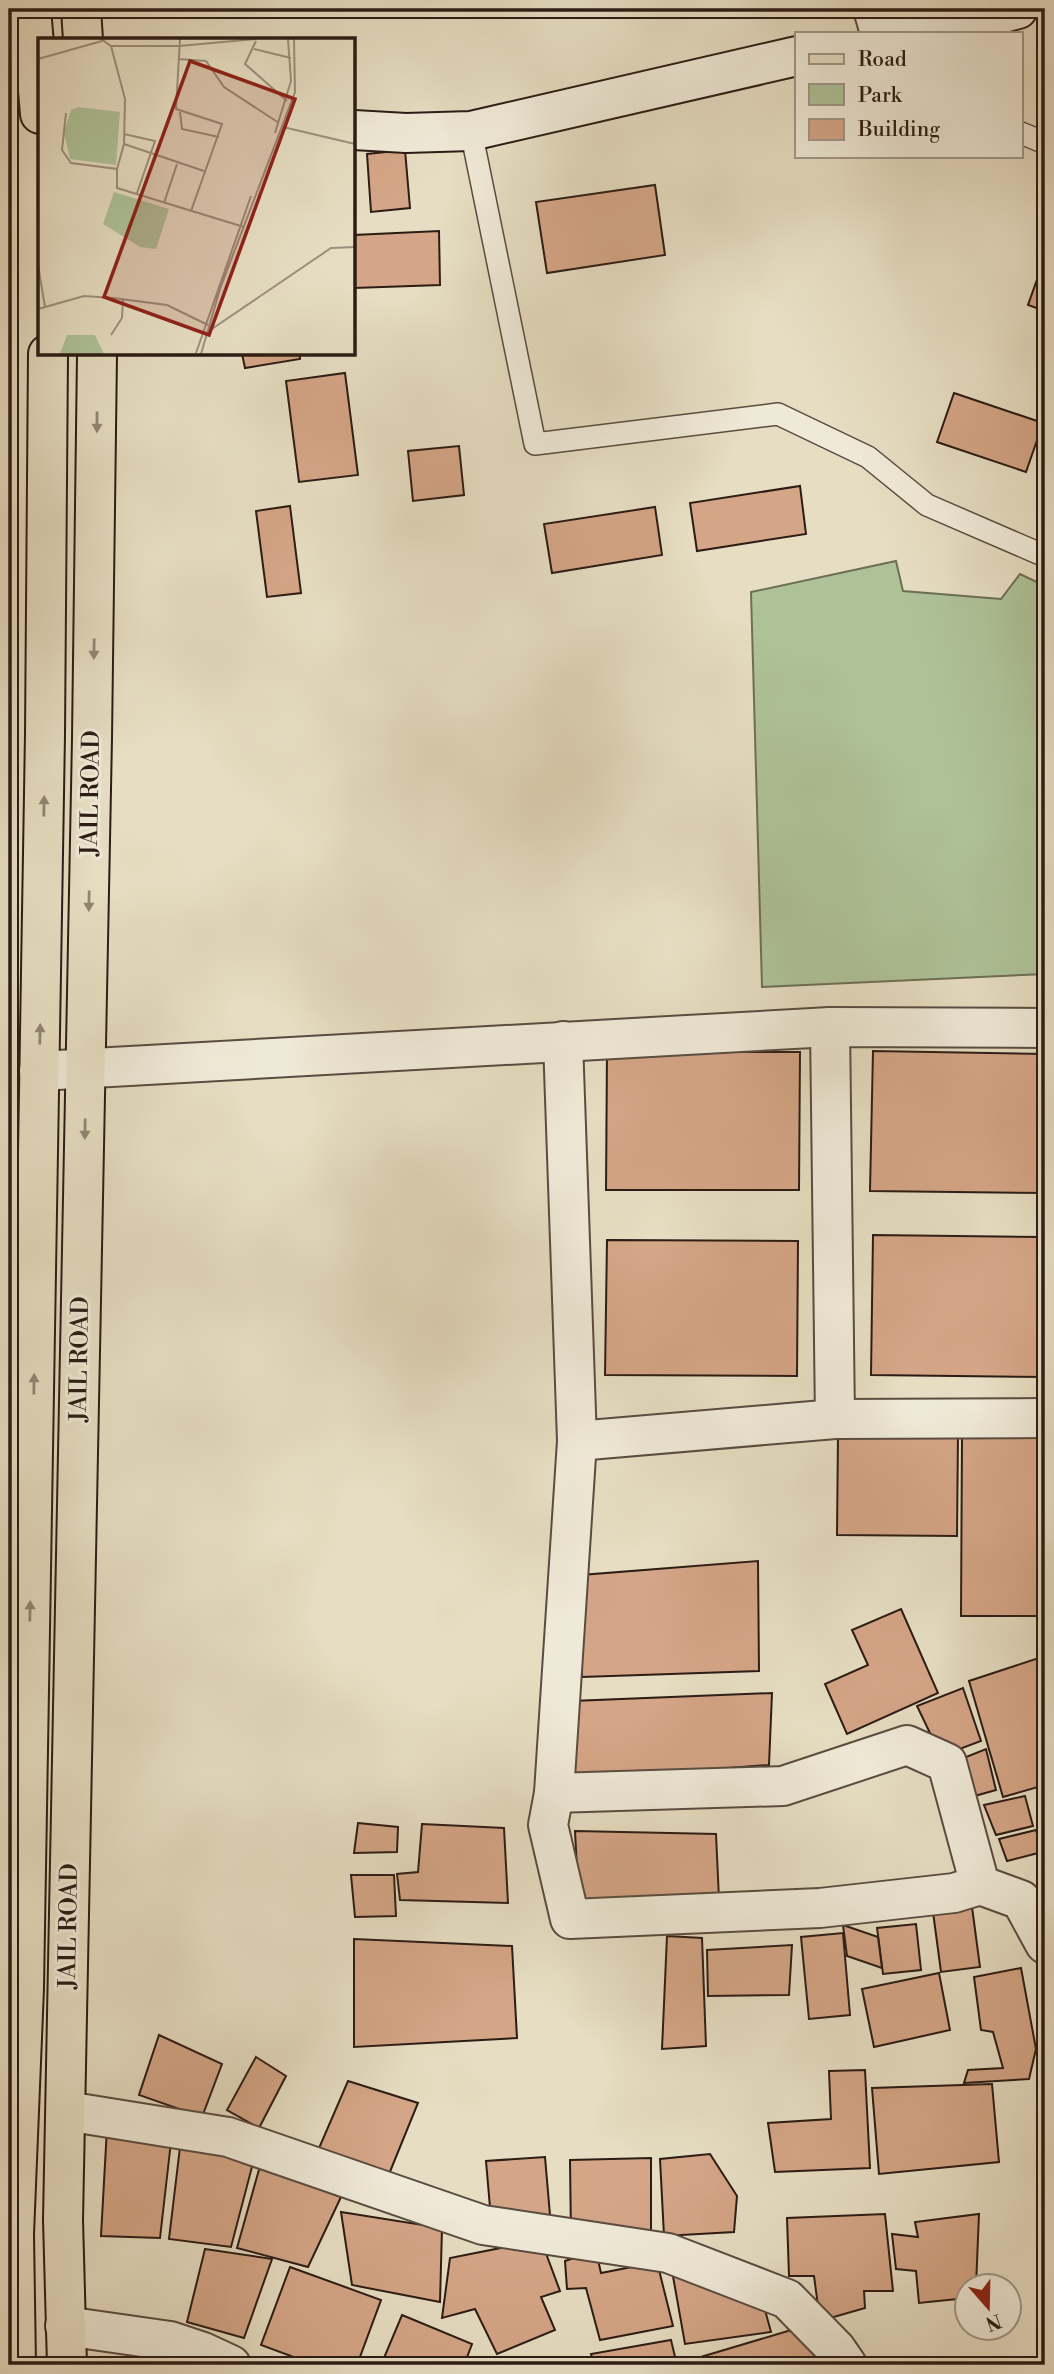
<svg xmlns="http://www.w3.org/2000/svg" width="1054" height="2374" viewBox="0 0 1054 2374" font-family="'Libre Bodoni',serif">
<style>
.green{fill:#aec298;stroke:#6d6f56;stroke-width:2}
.building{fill:#d4a586;stroke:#2c1c15;stroke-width:2}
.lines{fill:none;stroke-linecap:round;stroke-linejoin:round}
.lane-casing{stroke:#5a4c40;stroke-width:24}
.street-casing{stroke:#5a4c40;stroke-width:42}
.secondary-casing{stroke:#2c1c15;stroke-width:42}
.primary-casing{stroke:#2c1c15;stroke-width:42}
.lane{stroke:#efe9d7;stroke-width:21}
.street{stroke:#efe9d7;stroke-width:38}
.secondary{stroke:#efe9d7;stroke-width:38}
.primary{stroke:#e6ddc2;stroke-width:38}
.oneway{fill:#928674}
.labels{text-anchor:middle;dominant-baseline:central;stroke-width:6;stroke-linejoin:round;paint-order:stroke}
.street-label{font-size:24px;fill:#2c1c15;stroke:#efe9d7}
.inset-road{fill:none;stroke:#9c907d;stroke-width:2}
.view{fill:#8f2418;fill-opacity:0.15;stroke:#8f2418;stroke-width:3.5}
.inset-edge{fill:none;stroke:#2c1c15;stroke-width:3.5}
</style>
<rect width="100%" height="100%" fill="#e6ddc2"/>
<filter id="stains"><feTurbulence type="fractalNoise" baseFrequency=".00286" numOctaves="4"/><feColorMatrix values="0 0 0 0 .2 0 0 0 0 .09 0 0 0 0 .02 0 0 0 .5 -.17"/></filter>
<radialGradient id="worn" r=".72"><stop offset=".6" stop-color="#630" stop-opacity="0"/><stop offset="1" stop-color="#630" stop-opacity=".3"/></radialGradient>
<polygon class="green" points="896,561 903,591 1001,599 1020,574 1045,586 1045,974 762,987 751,592"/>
<g class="building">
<polygon points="405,150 410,208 371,212 367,154"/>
<polygon points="655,185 665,255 547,273 536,202"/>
<polygon points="439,231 440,285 354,288 354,235"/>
<polygon points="1045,257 1045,311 1028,305"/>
<polygon points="242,354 300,354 300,359 245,368"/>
<polygon points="345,373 358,475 299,482 286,381"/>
<polygon points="954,393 1043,423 1026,472 937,442"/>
<polygon points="459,446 464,495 413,501 408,451"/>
<polygon points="800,486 806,534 697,551 690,503"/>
<polygon points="290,506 301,593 267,597 256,511"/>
<polygon points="655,507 662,555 552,573 544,524"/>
<polygon points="873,1051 1045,1054 1045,1193 870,1191"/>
<polygon points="607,1052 800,1052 799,1190 606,1190"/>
<polygon points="873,1235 1045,1237 1045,1377 871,1375"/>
<polygon points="607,1240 798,1241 797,1376 605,1375"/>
<polygon points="838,1434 958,1434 957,1536 837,1535"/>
<polygon points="962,1436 1045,1436 1045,1616 961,1616"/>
<polygon points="758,1561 759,1671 582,1677 581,1575"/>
<polygon points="901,1609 938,1693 847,1734 825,1684 868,1665 852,1630"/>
<polygon points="1045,1656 1045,1785 1003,1797 969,1681"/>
<polygon points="963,1688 981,1741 941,1756 917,1706"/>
<polygon points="772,1693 769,1765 567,1780 572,1701"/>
<polygon points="986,1749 996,1790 971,1797 951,1763"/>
<polygon points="1025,1796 1033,1826 996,1835 984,1805"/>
<polygon points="358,1823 398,1827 397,1852 354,1853"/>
<polygon points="422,1824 504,1828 508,1903 400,1900 397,1874 418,1872"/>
<polygon points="1036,1830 1042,1852 1007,1861 999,1839"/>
<polygon points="575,1831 716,1834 719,1899 579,1908"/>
<polygon points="351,1875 394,1875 396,1916 355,1917"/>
<polygon points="972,1907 980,1967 941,1972 933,1912"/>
<polygon points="916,1924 921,1970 883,1974 877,1928"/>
<polygon points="843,1925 878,1937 882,1968 847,1956"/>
<polygon points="843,1933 850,2015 809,2019 801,1937"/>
<polygon points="667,1936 702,1938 706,2046 662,2049"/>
<polygon points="354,1939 512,1946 517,2038 354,2047"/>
<polygon points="792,1945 789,1995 708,1996 707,1950"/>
<polygon points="1021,1968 1036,2049 1029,2079 964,2083 968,2070 1003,2068 993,2032 981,2030 974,1977"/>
<polygon points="939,1973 950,2030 874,2047 862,1989"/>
<polygon points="159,2035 222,2064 202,2117 139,2095"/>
<polygon points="256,2057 286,2076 259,2128 227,2110"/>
<polygon points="865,2070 870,2168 775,2172 768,2123 831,2119 829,2071"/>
<polygon points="348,2081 418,2103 387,2179 313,2162"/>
<polygon points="992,2084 999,2162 879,2174 872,2088"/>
<polygon points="107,2128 172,2133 160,2238 101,2236"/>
<polygon points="181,2139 253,2163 231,2247 169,2239"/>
<polygon points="710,2154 737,2196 734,2232 664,2236 660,2159"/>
<polygon points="545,2157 550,2215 491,2219 486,2161"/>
<polygon points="651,2158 651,2237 571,2238 570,2160"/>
<polygon points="260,2166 341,2197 308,2267 237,2248"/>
<polygon points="341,2212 442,2228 440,2302 352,2285"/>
<polygon points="885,2214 893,2291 864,2291 865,2308 820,2321 814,2276 789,2276 787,2218"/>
<polygon points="979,2214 976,2286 967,2286 967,2298 919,2303 916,2271 896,2269 892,2234 918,2237 915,2222"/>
<polygon points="541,2240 560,2291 541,2297 555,2330 497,2354 475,2309 442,2318 450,2258"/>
<polygon points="205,2249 272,2259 244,2338 187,2322"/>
<polygon points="596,2251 601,2273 657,2262 673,2326 600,2340 586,2288 567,2289 565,2261"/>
<polygon points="671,2265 762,2299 771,2332 685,2344"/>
<polygon points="290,2267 381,2300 357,2365 315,2365 261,2345"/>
<polygon points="1045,2285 1045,2336 1039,2286"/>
<polygon points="402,2315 472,2344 464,2365 381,2365"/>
<polygon points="798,2328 820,2365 695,2365 694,2359"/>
<polygon points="671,2340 677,2365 594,2365 591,2354"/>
</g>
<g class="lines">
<g class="lane-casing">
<g id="lane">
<polyline points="471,131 535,444 778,414 868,457 927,505 1045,556"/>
<polyline points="1021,133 1045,143"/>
</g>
</g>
<g class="street-casing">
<g id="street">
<polyline points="873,9 880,33"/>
<polyline points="9,37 31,10 35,9"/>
<polyline points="830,1027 835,1419"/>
<polyline points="563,1041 577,1441 554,1793 548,1825 570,1919 820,1908 954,1893 980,1885 1021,1900 1045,1944"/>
<polyline points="39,1071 830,1027 1045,1028"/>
<polyline points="577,1441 835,1419 1045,1418"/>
<polyline points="554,1793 783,1786 907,1745 947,1763 980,1885"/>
<polyline points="66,2111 228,2137 483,2225 668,2253 787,2299 836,2349 847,2365"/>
<polyline points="65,2326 170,2341 203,2352 231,2365"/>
</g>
</g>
<g class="secondary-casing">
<g id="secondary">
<polyline points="900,33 972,21 1018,9"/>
<polyline points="354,130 406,133 471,131 797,56"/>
</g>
</g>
<g class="primary-casing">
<g id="primary">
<polyline points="31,9 40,114"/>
<polyline points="81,9 83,40"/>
<polyline points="16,2365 14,2234 24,1988 45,734 48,354"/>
<polyline points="67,2365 63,2220 92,738 97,354"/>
</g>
</g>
<use href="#lane" class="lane"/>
<use href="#street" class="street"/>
<use href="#secondary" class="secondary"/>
<use href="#primary" class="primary"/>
</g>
<defs><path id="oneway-solid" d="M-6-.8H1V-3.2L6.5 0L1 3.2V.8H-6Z" transform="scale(1.75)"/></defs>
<g class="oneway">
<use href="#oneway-solid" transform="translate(97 422) rotate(90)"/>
<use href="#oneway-solid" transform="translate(94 649) rotate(91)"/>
<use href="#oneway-solid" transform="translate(44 806) rotate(-89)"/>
<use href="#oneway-solid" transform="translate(89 901) rotate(91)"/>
<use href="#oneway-solid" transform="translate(40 1034) rotate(-89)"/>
<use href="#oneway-solid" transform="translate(85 1129) rotate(91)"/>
<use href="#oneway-solid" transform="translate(34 1384) rotate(-89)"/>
<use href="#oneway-solid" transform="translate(30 1611) rotate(-89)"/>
</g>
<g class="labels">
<g class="street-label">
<text transform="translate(91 793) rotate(-89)">JAIL ROAD</text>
<text transform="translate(80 1359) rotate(-89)">JAIL ROAD</text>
<text transform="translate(69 1926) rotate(-89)">JAIL ROAD</text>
</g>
</g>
<g transform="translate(38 38)">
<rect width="317" height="317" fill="#e6ddc2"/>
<path d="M41,69L82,74L78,127L32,121L26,94L33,72ZM76,154L131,171L118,211L102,209L65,186ZM29,297H57L66,316H22Z" fill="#aec298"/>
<path class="inset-road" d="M63,1L73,8H141L218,1M142,1L138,71L184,86L153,173M218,3L207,26L249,63M73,8L87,61L86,106L79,131M216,11L253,20M0,21L64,3M140,21L168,23L186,49L241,85M142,74L144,91L181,99M28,75L24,112L33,125L79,131V150L206,189M245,89L317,106M237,95L253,43L250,1M86,96L117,103L99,155M86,106L166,133M126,165L139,126M0,227L7,269M0,271L46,258L75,260L129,267L170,287M168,295L293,210L317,209M73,297L84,280L85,261M158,315L213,158M163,316L182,251L257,54L256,1"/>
<path class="view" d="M152,23L257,61L171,297L66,259Z"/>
<rect width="317" height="317" class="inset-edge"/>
</g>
<rect width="1054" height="2374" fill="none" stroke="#e6ddc2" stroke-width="35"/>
<rect x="10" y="10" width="1033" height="2353" fill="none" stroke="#2c1c15" stroke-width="3.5"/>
<rect x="18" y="18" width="1019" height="2339" fill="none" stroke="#2c1c15" stroke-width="2"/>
<rect x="795" y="32" width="228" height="126" fill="#efe9d7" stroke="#a19789" stroke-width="2"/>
<rect x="809" y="54" width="35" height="10" fill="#e6ddc2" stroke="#a19789" stroke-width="2"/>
<text x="858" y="66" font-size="21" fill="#2c1c15">Road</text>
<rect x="809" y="84" width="35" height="21" fill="#aec298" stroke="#a19789" stroke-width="2"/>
<text x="858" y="102" font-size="21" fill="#2c1c15">Park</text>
<rect x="809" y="119" width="35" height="21" fill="#d4a586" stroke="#a19789" stroke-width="2"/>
<text x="858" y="136" font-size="21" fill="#2c1c15">Building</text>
<g transform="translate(988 2307) rotate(160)"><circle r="33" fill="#efe9d7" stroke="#a19789" stroke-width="2"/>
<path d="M0-5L12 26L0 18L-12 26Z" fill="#8f2418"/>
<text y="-10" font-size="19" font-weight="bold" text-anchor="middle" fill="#2c1c15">N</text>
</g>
<rect width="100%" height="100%" filter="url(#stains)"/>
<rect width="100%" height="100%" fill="url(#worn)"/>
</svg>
